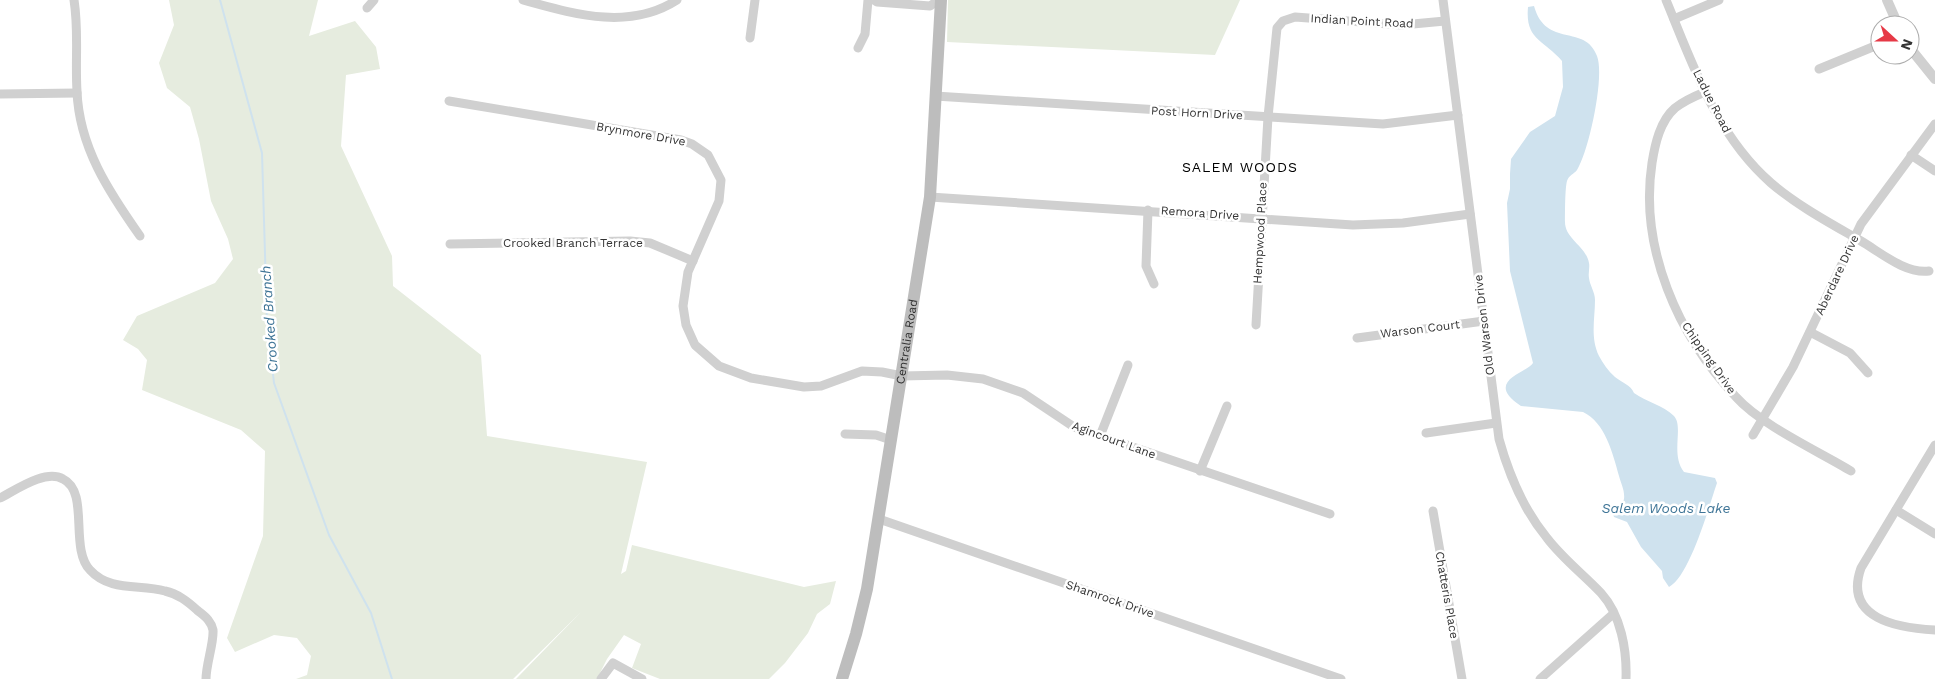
<svg xmlns="http://www.w3.org/2000/svg" width="1935" height="679" viewBox="0 0 1935 679" font-family="'Work Sans',sans-serif">
<style>
.green{fill:#e6ecdf}
.water{fill:#cfe2ee}
.lines{fill:none;stroke-linecap:round;stroke-linejoin:round}
.stream{stroke:#cfe2ee;stroke-width:2}
.minor{stroke:#d0d0d0;stroke-width:9}
.tertiary{stroke:#d0d0d0;stroke-width:10}
.secondary{stroke:#bdbdbd;stroke-width:12}
.labels{text-anchor:middle;dominant-baseline:central;stroke-width:5;stroke-linejoin:round;paint-order:stroke}
.street-label{font-size:12px;fill:#333;stroke:#fff}
.neighbourhood-label{font-size:14px;letter-spacing:1px;fill:#000;stroke:#fff}
.water-label{font-size:14px;font-style:italic;fill:#3f7597;stroke:#fff}
</style>
<rect width="100%" height="100%" fill="#fff"/>
<g class="green">
<polygon points="169,0 318,0 309,36 355,21 376,47 380,69 346,75 341,146 392,256 393,286 481,355 487,436 647,462 621,574 626,571 632,545 804,587 836,581 830,604 817,614 808,633 785,663 769,679 660,679 632,668 641,644 624,635 607,659 597,679 516,679 581,612 513,679 296,679 307,675 311,656 297,638 274,635 235,652 227,638 263,536 265,451 241,430 142,390 147,360 138,349 123,340 137,316 215,283 233,259 228,239 211,201 199,139 190,107 167,88 159,63 174,25"/>
<polygon points="948,0 1240,0 1215,55 947,42"/>
</g>
<path class="water" d="M1534,6C1546,49 1585,23 1597,56C1605,76 1589,151 1577,170C1574,174 1569,175 1567,181C1565,188 1565,213 1565,222C1565,239 1586,246 1589,263C1590,268 1588,273 1589,278C1590,286 1595,292 1595,300C1595,319 1590,337 1599,356C1603,363 1608,371 1615,377C1621,382 1631,385 1634,393C1646,402 1663,405 1674,416C1684,427 1670,454 1684,472L1715,478L1717,483C1709,506 1690,576 1669,587L1663,578L1662,571L1641,547L1627,522L1614,517L1613,514C1616,508 1622,507 1624,499C1625,490 1621,484 1619,476C1613,454 1605,422 1583,412L1521,406C1483,381 1527,373 1533,363L1510,271L1507,203L1510,189V174L1511,159L1530,132L1555,116L1563,87L1562,61C1543,39 1525,40 1528,7Z"/>
<g class="lines">
<polyline class="stream" points="220,0 262,153 267,321 274,383 329,535 371,613 392,679"/>
<g class="minor">
<path d="M74,0C79,31 75,60 77,91C79,147 109,192 140,236"/>
<path d="M523,0C574,14 629,31 677,0"/>
<polyline points="874,0 877,2 930,6 939,0"/>
<path d="M1443,0L1499,439C1509,475 1523,509 1547,538C1563,559 1583,574 1601,593C1621,615 1627,650 1626,679"/>
<path d="M1666,0C1693,65 1716,135 1771,183C1798,206 1830,223 1861,241C1880,252 1905,274 1929,271"/>
<polyline points="367,8 374,0"/>
<polyline points="1674,19 1719,0"/>
<polyline points="750,38 755,0"/>
<polyline points="858,48 865,34 868,0"/>
<polyline points="1819,69 1880,44"/>
<path d="M1705,92C1695,96 1684,101 1675,108C1660,121 1655,144 1652,163C1639,248 1678,336 1736,397C1761,425 1818,451 1851,471"/>
<polyline points="0,94 77,93"/>
<polyline points="935,96 1383,124 1458,115"/>
<polyline points="449,101 681,140 692,144 708,155 721,180 719,201 688,272 683,306 686,325 695,345 719,366 751,378 804,387 821,386 862,371 882,372 902,376 947,375 983,379 1023,393 1074,427 1330,514"/>
<polyline points="1911,155 1935,171"/>
<polyline points="930,197 1353,225 1403,223 1470,214"/>
<polyline points="1148,210 1146,266 1154,284"/>
<polyline points="450,244 630,241 650,243 693,261"/>
<polyline points="1256,325 1268,117 1277,28 1283,21 1295,17 1402,25 1445,21"/>
<polyline points="1810,332 1850,353 1868,373"/>
<polyline points="1357,338 1484,321"/>
<polyline points="1426,433 1496,423"/>
<polyline points="845,434 876,435 891,440"/>
<polyline points="1753,435 1793,367 1861,224 1935,124"/>
<polyline points="1100,436 1128,365"/>
<path d="M1935,445L1861,568C1843,619 1898,628 1935,630"/>
<polyline points="1200,471 1227,406"/>
<path d="M0,498C16,490 45,469 63,479C90,492 69,548 90,570C110,592 139,584 165,591C178,594 187,601 197,610C204,616 211,620 213,630C214,643 206,664 206,679"/>
<polyline points="1896,510 1935,534"/>
<polyline points="1433,511 1462,679"/>
<polyline points="879,519 1341,679"/>
<polyline points="601,679 613,663 642,679"/>
<polyline points="1540,679 1613,614"/>
</g>
<g class="tertiary">
<polyline points="1887,0 1898,25"/>
<polyline points="1910,48 1935,79"/>
</g>
<path class="secondary" id="s1" d="M842,679L856,634L867,589L930,197L941,0"/>
</g>
<g class="labels">
<g class="street-label">
<text transform="translate(1362 21) rotate(3)">Indian Point Road</text>
<text transform="translate(1712 101) rotate(63)">Ladue Road</text>
<text transform="translate(1197 113) rotate(3)">Post Horn Drive</text>
<text transform="translate(641 134) rotate(10)">Brynmore Drive</text>
<text transform="translate(1200 213) rotate(4)">Remora Drive</text>
<text transform="translate(1260 233) rotate(-87)">Hempwood Place</text>
<text x="573" y="243">Crooked Branch Terrace</text>
<text transform="translate(1837 275) rotate(-65)">Aberdare Drive</text>
<text transform="translate(1484 325) rotate(-97)">Old Warson Drive</text>
<text transform="translate(1420 329) rotate(-7)">Warson Court</text>
<text stroke="none"><textPath href="#s1" startOffset="344">Centralia Road</textPath></text>
<text transform="translate(1709 358) rotate(55)">Chipping Drive</text>
<text transform="translate(1114 440) rotate(20)">Agincourt Lane</text>
<text transform="translate(1447 595) rotate(80)">Chatteris Place</text>
<text transform="translate(1110 599) rotate(19)">Shamrock Drive</text>
</g>
<g class="neighbourhood-label">
<text x="1240" y="167">SALEM WOODS</text>
</g>
<g class="water-label">
<text transform="translate(269 319) rotate(-94)">Crooked Branch</text>
<text x="1666" y="508">Salem Woods Lake</text>
</g>
</g>
<g transform="translate(1895 40) rotate(111)"><circle r="24" fill="#ffffff" stroke="#adadad"/>
<path d="M0-4L9 19L0 12L-9 19Z" fill="#e63946"/>
<text y="-8" font-size="14" font-weight="bold" text-anchor="middle" fill="#333333">N</text>
</g>
</svg>
